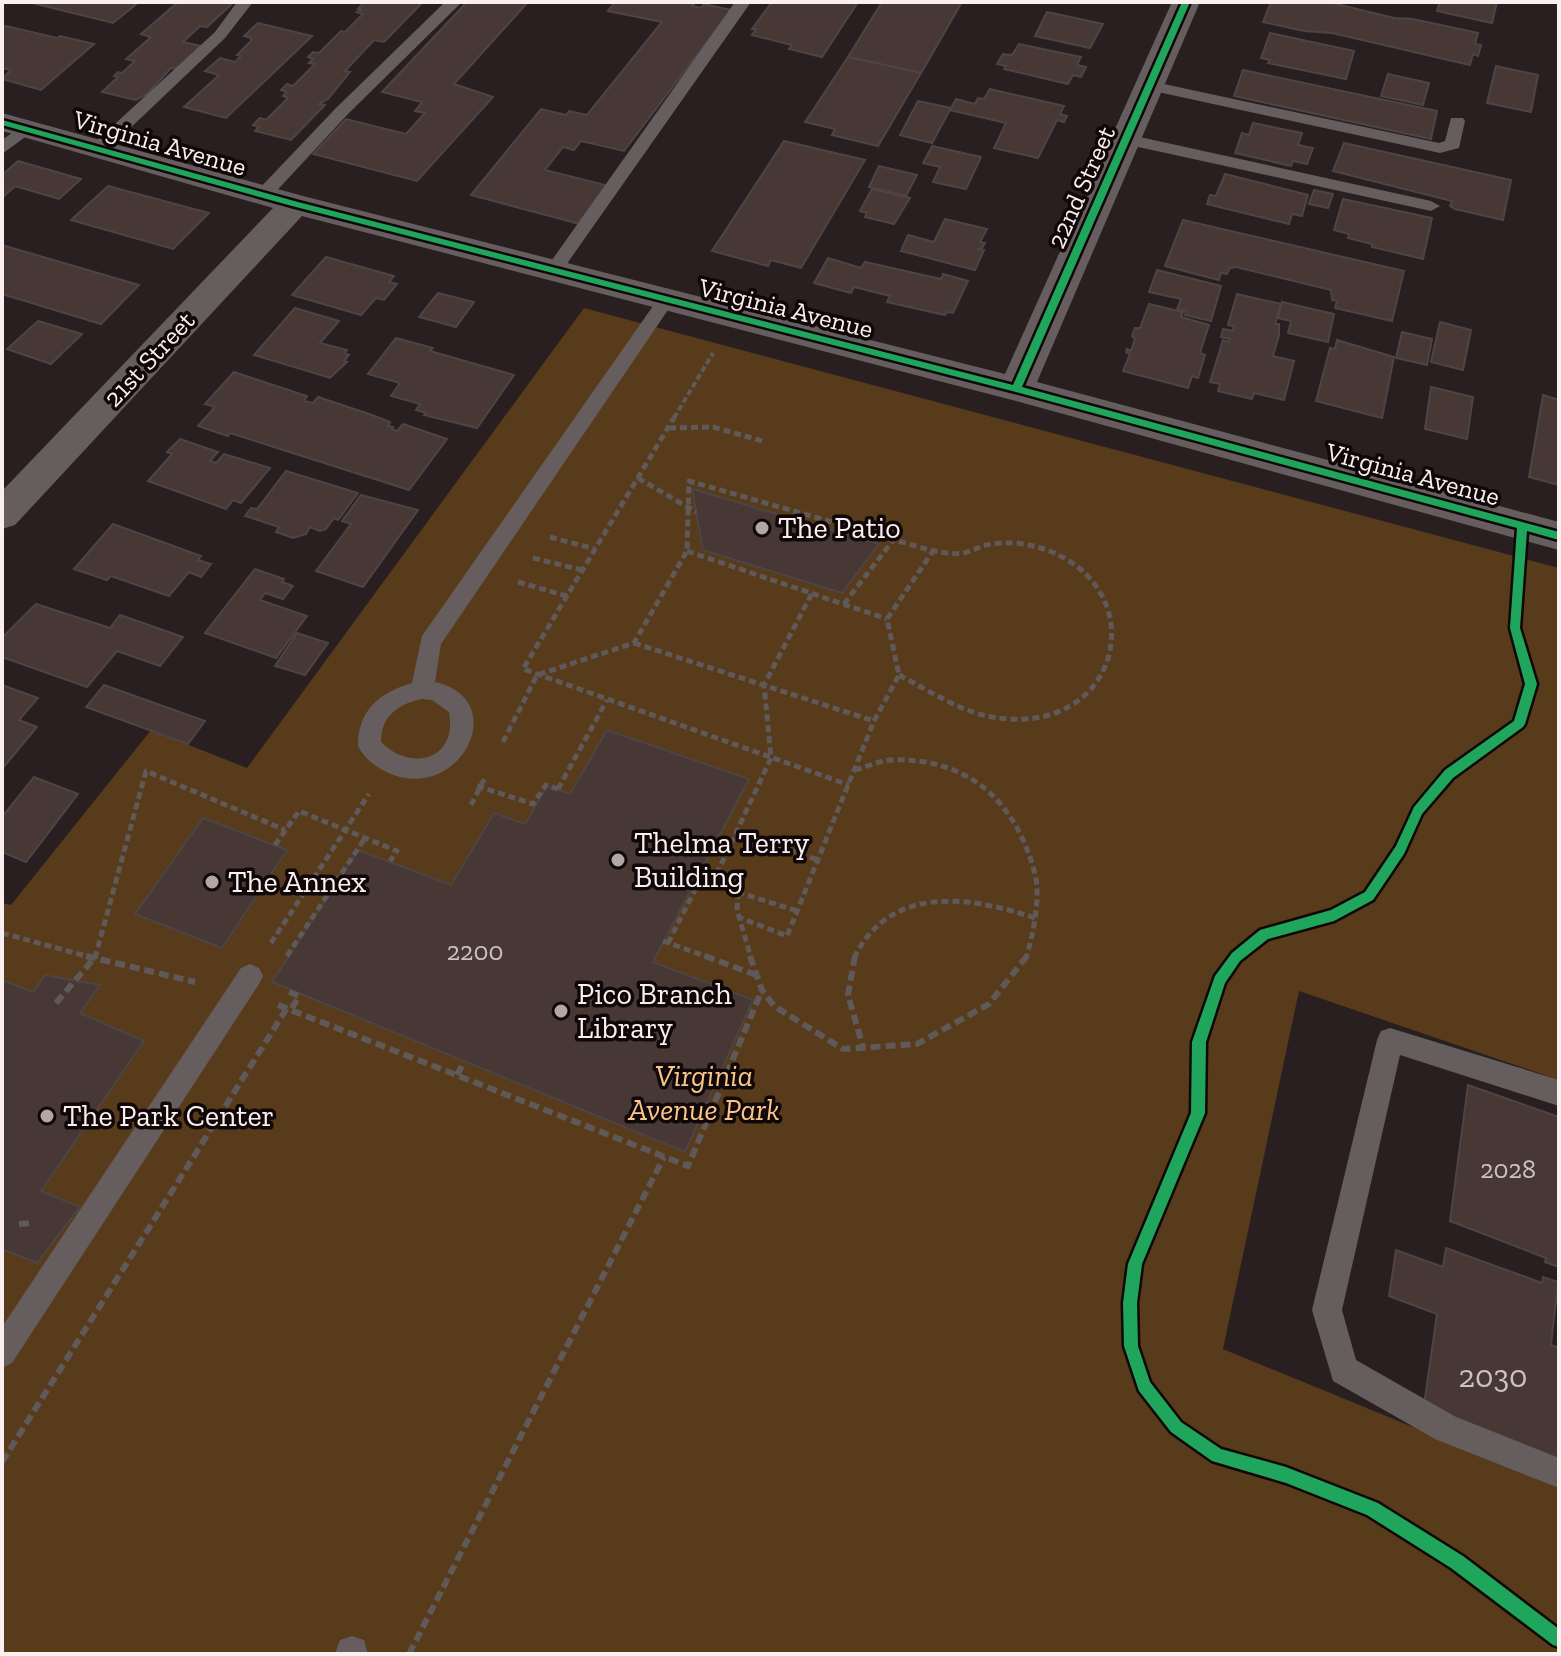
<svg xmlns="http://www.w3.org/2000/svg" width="1561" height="1656" viewBox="0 0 1561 1656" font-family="'Zilla Slab',serif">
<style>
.green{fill:#573b1a}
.building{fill:#473835;stroke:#4d4544;stroke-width:2}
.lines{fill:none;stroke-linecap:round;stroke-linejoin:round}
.path-far2{stroke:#605959;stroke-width:4;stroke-dasharray:6 3;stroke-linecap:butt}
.path-far1{stroke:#605959;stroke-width:5;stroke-dasharray:7 4;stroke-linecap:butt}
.path{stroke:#605959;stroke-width:6;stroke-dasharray:10 5;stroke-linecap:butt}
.service{fill:#665e5e;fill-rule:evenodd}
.minor{fill:#665e5e;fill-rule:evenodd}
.cycleway-casing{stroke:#100808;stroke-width:5}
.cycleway{fill:#20a55d;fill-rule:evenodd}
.poi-dot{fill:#b2a6a7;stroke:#100808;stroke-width:3}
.labels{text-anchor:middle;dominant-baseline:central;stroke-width:7;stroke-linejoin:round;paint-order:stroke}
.far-street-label{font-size:26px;fill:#fcefef;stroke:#100808}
.number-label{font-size:26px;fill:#cfc1c0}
.poi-label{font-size:30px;fill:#fcefef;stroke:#100808;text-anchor:start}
.park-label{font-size:30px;font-style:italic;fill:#fac58b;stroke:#100808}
.near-number-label{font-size:32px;fill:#cfc1c0}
</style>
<rect width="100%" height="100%" fill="#291f20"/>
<polygon class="green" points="584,308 1559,568 1559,1080 1299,991 1223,1349 1559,1487 1559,1654 2,1654 2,903 11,905 151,730 247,768"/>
<g class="building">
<polygon points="28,2 139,2 113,23"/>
<polygon points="178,2 234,2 207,27 200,26 183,42 201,46 177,69 171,68 147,94 136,100 102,92 118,77 114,76 118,72 122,73 135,61 126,59 151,37 141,34"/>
<polygon points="364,2 423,2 384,42 374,40 345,71 350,72 328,99 319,104 325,105 291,140 255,131 259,127 253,125 260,118 266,120 288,98 283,96 287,92 281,90 287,84 293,86 315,64 309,63 313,59 308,57 313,52 319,53 341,31 345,32 363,14 357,12 361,10 358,9"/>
<polygon points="467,2 528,2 454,84 493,97 417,181 313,154 346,119 406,134 425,113 415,111 422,102 382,92"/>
<polygon points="615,2 696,2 692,6 701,8 704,4 731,10 624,151 581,141 574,150 563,147 545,170 609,186 580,224 471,195 541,109 566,115 569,111 587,115 662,22 608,11"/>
<polygon points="772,2 858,2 822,57 789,49 792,45 752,35 756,29 752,29"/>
<polygon points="882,2 962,2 921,73 848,57"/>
<polygon points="1271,2 1328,2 1394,18 1413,19 1478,33 1475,44 1481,45 1478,56 1473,54 1470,65 1332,33 1304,31 1263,22"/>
<polygon points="1440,2 1497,2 1492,23 1437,11"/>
<polygon points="1047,12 1103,24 1090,48 1035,36"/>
<polygon points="258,23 312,36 226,118 184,107 219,75 205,71 220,58 235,62 241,56 237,55 251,41 251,38 244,36"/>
<polygon points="6,26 57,38 60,36 94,44 41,90 2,79 11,70 2,68 2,29"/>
<polygon points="1270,33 1354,51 1346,79 1268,63 1270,60 1261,58"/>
<polygon points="1019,44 1081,57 1077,65 1086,67 1081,77 1073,75 1068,84 1004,69 1006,66 997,64 1003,54 1012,55"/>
<polygon points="848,57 921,73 878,146 832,135 835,129 805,122"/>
<polygon points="1496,66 1538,75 1531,112 1487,103"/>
<polygon points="1243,70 1437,111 1431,139 1234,96"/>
<polygon points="1388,74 1429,83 1423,105 1381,96"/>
<polygon points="990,89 1064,106 1060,114 1067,116 1064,122 1057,120 1038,158 994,148 1006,123 950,110 956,99 975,104 978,98 984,99"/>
<polygon points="918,101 951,108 932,143 900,135"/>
<polygon points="1253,123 1302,133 1298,145 1313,148 1307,164 1293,161 1291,166 1235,153 1242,133 1249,135"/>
<polygon points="784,141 865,160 801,268 771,260 768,266 712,251"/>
<polygon points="1344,143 1511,180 1503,220 1455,209 1450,206 1452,201 1333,171"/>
<polygon points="932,146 981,157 966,189 933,182 940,167 923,163"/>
<polygon points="18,161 81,179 59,199 15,186 2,198 2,175"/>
<polygon points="879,166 917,175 906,196 869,187"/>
<polygon points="1225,174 1308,195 1302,216 1292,214 1289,224 1207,204 1210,195 1216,196"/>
<polygon points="108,186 209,213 173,249 71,220"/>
<polygon points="872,189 910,198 894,224 865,217 867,213 860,211"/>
<polygon points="1314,190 1333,194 1328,208 1309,204"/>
<polygon points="1343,199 1432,218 1423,259 1372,247 1372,244 1348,238 1349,234 1334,230"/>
<polygon points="945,219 987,229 980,242 985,243 982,248 977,249 984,250 975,270 901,251 908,235 934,242"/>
<polygon points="1183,220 1404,271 1392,321 1335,308 1337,301 1332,300 1331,290 1236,267 1230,268 1227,274 1221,273 1219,280 1165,266"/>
<polygon points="2,245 139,285 101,324 2,294"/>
<polygon points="326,257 394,276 389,282 397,284 384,300 376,298 361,315 292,295"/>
<polygon points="828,258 861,268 865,262 941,279 943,274 968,281 953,313 947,312 945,315 887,302 890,296 854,287 851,293 814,283"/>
<polygon points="1157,270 1221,286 1211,321 1185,315 1186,311 1177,309 1181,299 1149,292"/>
<polygon points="438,293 474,302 456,327 419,317"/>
<polygon points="1237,294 1281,304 1275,324 1279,324 1279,335 1273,356 1294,361 1284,400 1254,393 1252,399 1218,391 1220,384 1210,382 1223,340 1229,342 1230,339 1221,337 1223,329 1233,331 1234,326 1228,325"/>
<polygon points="1282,302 1334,314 1328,342 1288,333 1291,321 1278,318"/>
<polygon points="1149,304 1183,312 1181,317 1209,325 1200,353 1205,355 1198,378 1192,376 1188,388 1123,371 1130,354 1126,352 1127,349 1131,351 1135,339 1132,336 1135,328 1140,328"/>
<polygon points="295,308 339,321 320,343 347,350 344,353 349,355 344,361 347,362 330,378 254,355"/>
<polygon points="38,321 82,334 51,364 7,349"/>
<polygon points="1440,322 1471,330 1463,370 1431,362"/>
<polygon points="1402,332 1432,339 1427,365 1396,358"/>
<polygon points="396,338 433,348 430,351 514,375 477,428 424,415 426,413 416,410 420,404 391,396 400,383 368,374"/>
<polygon points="1337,340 1394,357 1382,418 1316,401 1330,348 1335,349"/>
<polygon points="234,372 307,396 304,401 313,403 318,397 372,415 390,422 388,426 393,427 392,429 397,431 403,424 447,439 409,490 230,433 228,436 198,426 215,407 205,404"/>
<polygon points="1431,387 1473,397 1467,439 1425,429"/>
<polygon points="1543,395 1559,400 1559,485 1529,477"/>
<polygon points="180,439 218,452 210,461 216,463 224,454 270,468 241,503 233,500 226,509 148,481 172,454 167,452"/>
<polygon points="286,471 358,493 338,520 334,518 326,529 320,531 310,527 306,534 293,538 276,532 279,527 245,516 251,508 257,509"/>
<polygon points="692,489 879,544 842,593 703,550"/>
<polygon points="361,495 418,510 363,587 316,571 351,524 342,521"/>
<polygon points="113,524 201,556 198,560 211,564 201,577 189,572 169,596 111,576 107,580 74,569"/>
<polygon points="255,569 284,579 282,582 293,586 283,599 265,593 260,600 307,616 276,658 205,633"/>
<polygon points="36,604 110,628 120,615 183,637 160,666 117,651 87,687 2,657 2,638"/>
<polygon points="297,633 328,643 305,675 275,666"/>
<polygon points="2,685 38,698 19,720 37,727 2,769"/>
<polygon points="104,685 205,721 188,744 86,707"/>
<polygon points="607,730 749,779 653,962 753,1000 685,1152 272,982 358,850 451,885 494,813 525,824 547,786 570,794"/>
<polygon points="34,777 78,794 26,862 2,852 2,817"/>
<polygon points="203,818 287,850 222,948 135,914"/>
<polygon points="45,975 100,985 80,1013 144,1041 41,1191 80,1207 37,1263 2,1249 2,980 33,992"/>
<polygon points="1468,1085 1559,1117 1559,1267 1545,1262 1546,1258 1450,1221"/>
<polygon points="1446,1248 1542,1283 1543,1277 1558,1282 1551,1345 1559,1348 1559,1459 1424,1405 1437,1314 1389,1296 1396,1250 1443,1267"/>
</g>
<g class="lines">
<polyline class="path-far2" points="674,418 713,353"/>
<g class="path-far1">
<polyline points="675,416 523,669 849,785"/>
<polyline points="669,428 713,427 766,442"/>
<polyline points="638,478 696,512"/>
<polyline points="550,537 595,549"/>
<polyline points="687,551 887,619"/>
<polyline points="533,558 582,570"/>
<polyline points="518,582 567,596"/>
<polyline points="844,604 894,539"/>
<polyline points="634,643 874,721"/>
<path d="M899,675C928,690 956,709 987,716C1121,744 1159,586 1041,548C1024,543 1004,541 986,545C978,547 971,552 963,553C953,555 943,552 933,551"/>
<polyline points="503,742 537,675 634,643 687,551 689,481 933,551 887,619 899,675 874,721 787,936 738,917"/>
<path d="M855,770C866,767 879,761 890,760C968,757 1016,801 1035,874C1041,897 1033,936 1026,958"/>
<polyline points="477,786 533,804 546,785 558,789"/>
<polyline points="558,789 607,700"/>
<polyline points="471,805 486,776"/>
<polyline points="737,832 818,860"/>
<polyline points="275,845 299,811 397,851 390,861"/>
<polyline points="712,884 771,758 764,685 812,593"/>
<polyline points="738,892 737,910 751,958"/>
<polyline points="2,933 93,958"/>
<polyline points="663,941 711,958"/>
<polyline points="271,943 369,794"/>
<polyline points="668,943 700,880 797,911"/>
<polyline points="287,956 365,838"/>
<polyline points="95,958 146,771 285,830"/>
<path d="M854,958C890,884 970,896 1035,918"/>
<polyline points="1235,958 1264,934 1334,915 1369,896 1400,850 1418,811 1449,774 1519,724 1531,684 1515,628 1519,568"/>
</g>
<g class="path">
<polyline points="86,956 195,982"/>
<polyline points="705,956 756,975"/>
<polyline points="750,956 762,990 774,1006 843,1049 917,1044 989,1004 1027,956"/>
<polyline points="855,956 848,995 863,1047"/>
<polyline points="1237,956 1220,980 1199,1042 1198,1113 1135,1264 1130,1303 1131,1346 1144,1386 1176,1427 1217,1456 1286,1475 1372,1509 1457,1562 1559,1639"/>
<polyline points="289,992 299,996 291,1010"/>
<polyline points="56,1003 96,956"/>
<polyline points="278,1005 688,1166 762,990"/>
<polyline points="457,1075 464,1062"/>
<polyline points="19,1224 34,1223"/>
<polyline points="2,1462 287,1008"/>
<polyline points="409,1654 664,1157"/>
</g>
<g class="service">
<polygon points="237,2 253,2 225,38 104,153 92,153 90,149 92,145 215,32"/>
<polygon points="445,2 462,2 348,114 269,199 257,199 254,195 257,191 336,108"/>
<polygon points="735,2 751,2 559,275 547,275 544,271 547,267"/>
<polygon points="1150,81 1439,143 1445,141 1451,118 1463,118 1465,121 1459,148 1440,153 1144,89 1142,86"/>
<polygon points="26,123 32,124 34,128 32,132 2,154 2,140"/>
<polygon points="1126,134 1431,201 1440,206 1431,211 1120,143 1118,139 1120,135"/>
<path d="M666,294L675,300L672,304L441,644L435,682C513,700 460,802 391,774C377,768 365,760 358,746C358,710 379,693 412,683L422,636L660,296ZM422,699L432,700L449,712C458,759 412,773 381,742C381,716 398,704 422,699Z"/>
<polygon points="250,964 259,968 263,976 259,984 12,1363 2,1368 2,1327 241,968"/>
<polygon points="1390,1028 1559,1080 1559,1106 1400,1055 1342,1310 1356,1360 1456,1417 1559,1458 1559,1488 1435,1439 1333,1381 1312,1310 1377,1040 1381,1031"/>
<polygon points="352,1636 364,1640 368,1654 335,1654 340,1640"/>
</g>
<polygon class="minor" points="1172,2 1200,2 1037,382 1559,522 1559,550 1016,401 302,216 15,525 2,529 2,491 273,208 2,131 2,113 303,196 1005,374"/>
<g class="cycleway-casing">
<polygon id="cycleway" points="1182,2 1190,2 1022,387 1559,532 1559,540 1527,531 1520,628 1537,684 1525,724 1523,727 1453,778 1422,814 1404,854 1373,900 1334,921 1268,939 1240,961 1225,983 1206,1042 1205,1113 1142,1264 1137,1303 1138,1346 1150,1382 1181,1422 1221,1449 1286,1467 1378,1503 1463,1556 1559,1629 1559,1647 1553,1645 1451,1568 1367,1515 1286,1483 1212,1461 1171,1432 1139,1391 1124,1346 1123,1303 1128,1264 1191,1113 1192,1042 1215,976 1232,953 1260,930 1331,910 1365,892 1396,846 1414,807 1445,770 1514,721 1525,684 1510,628 1517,528 1016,392 292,206 2,125 2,120 298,202 1013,385"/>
</g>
<use href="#cycleway" class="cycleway"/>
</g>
<g class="poi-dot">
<circle cx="762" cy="528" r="8"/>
<circle cx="618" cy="860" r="8"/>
<circle cx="212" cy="882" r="8"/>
<circle cx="561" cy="1011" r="8"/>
<circle cx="47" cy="1116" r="8"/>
</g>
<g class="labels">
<g class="far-street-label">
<text transform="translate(160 143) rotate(16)">Virginia Avenue</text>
<text transform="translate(1081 187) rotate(-66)">22nd Street</text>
<text transform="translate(786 308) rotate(14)">Virginia Avenue</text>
<text transform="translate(149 359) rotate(-47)">21st Street</text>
<text transform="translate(1413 474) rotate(15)">Virginia Avenue</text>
</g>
<g class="number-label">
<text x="475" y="951">2200</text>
<text x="1508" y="1169">2028</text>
</g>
<g class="poi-label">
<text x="778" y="528">The Patio</text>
<text x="634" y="843">Thelma Terry<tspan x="634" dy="34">Building</tspan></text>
<text x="228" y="882">The Annex</text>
<text x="577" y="994">Pico Branch<tspan x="577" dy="34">Library</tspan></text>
<text x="63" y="1116">The Park Center</text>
</g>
<g class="park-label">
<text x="704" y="1076">Virginia<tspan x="704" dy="34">Avenue Park</tspan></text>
</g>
<g class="near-number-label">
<text x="1493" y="1376">2030</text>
</g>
</g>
<rect width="1561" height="1656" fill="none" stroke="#fcefef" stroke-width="8"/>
</svg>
